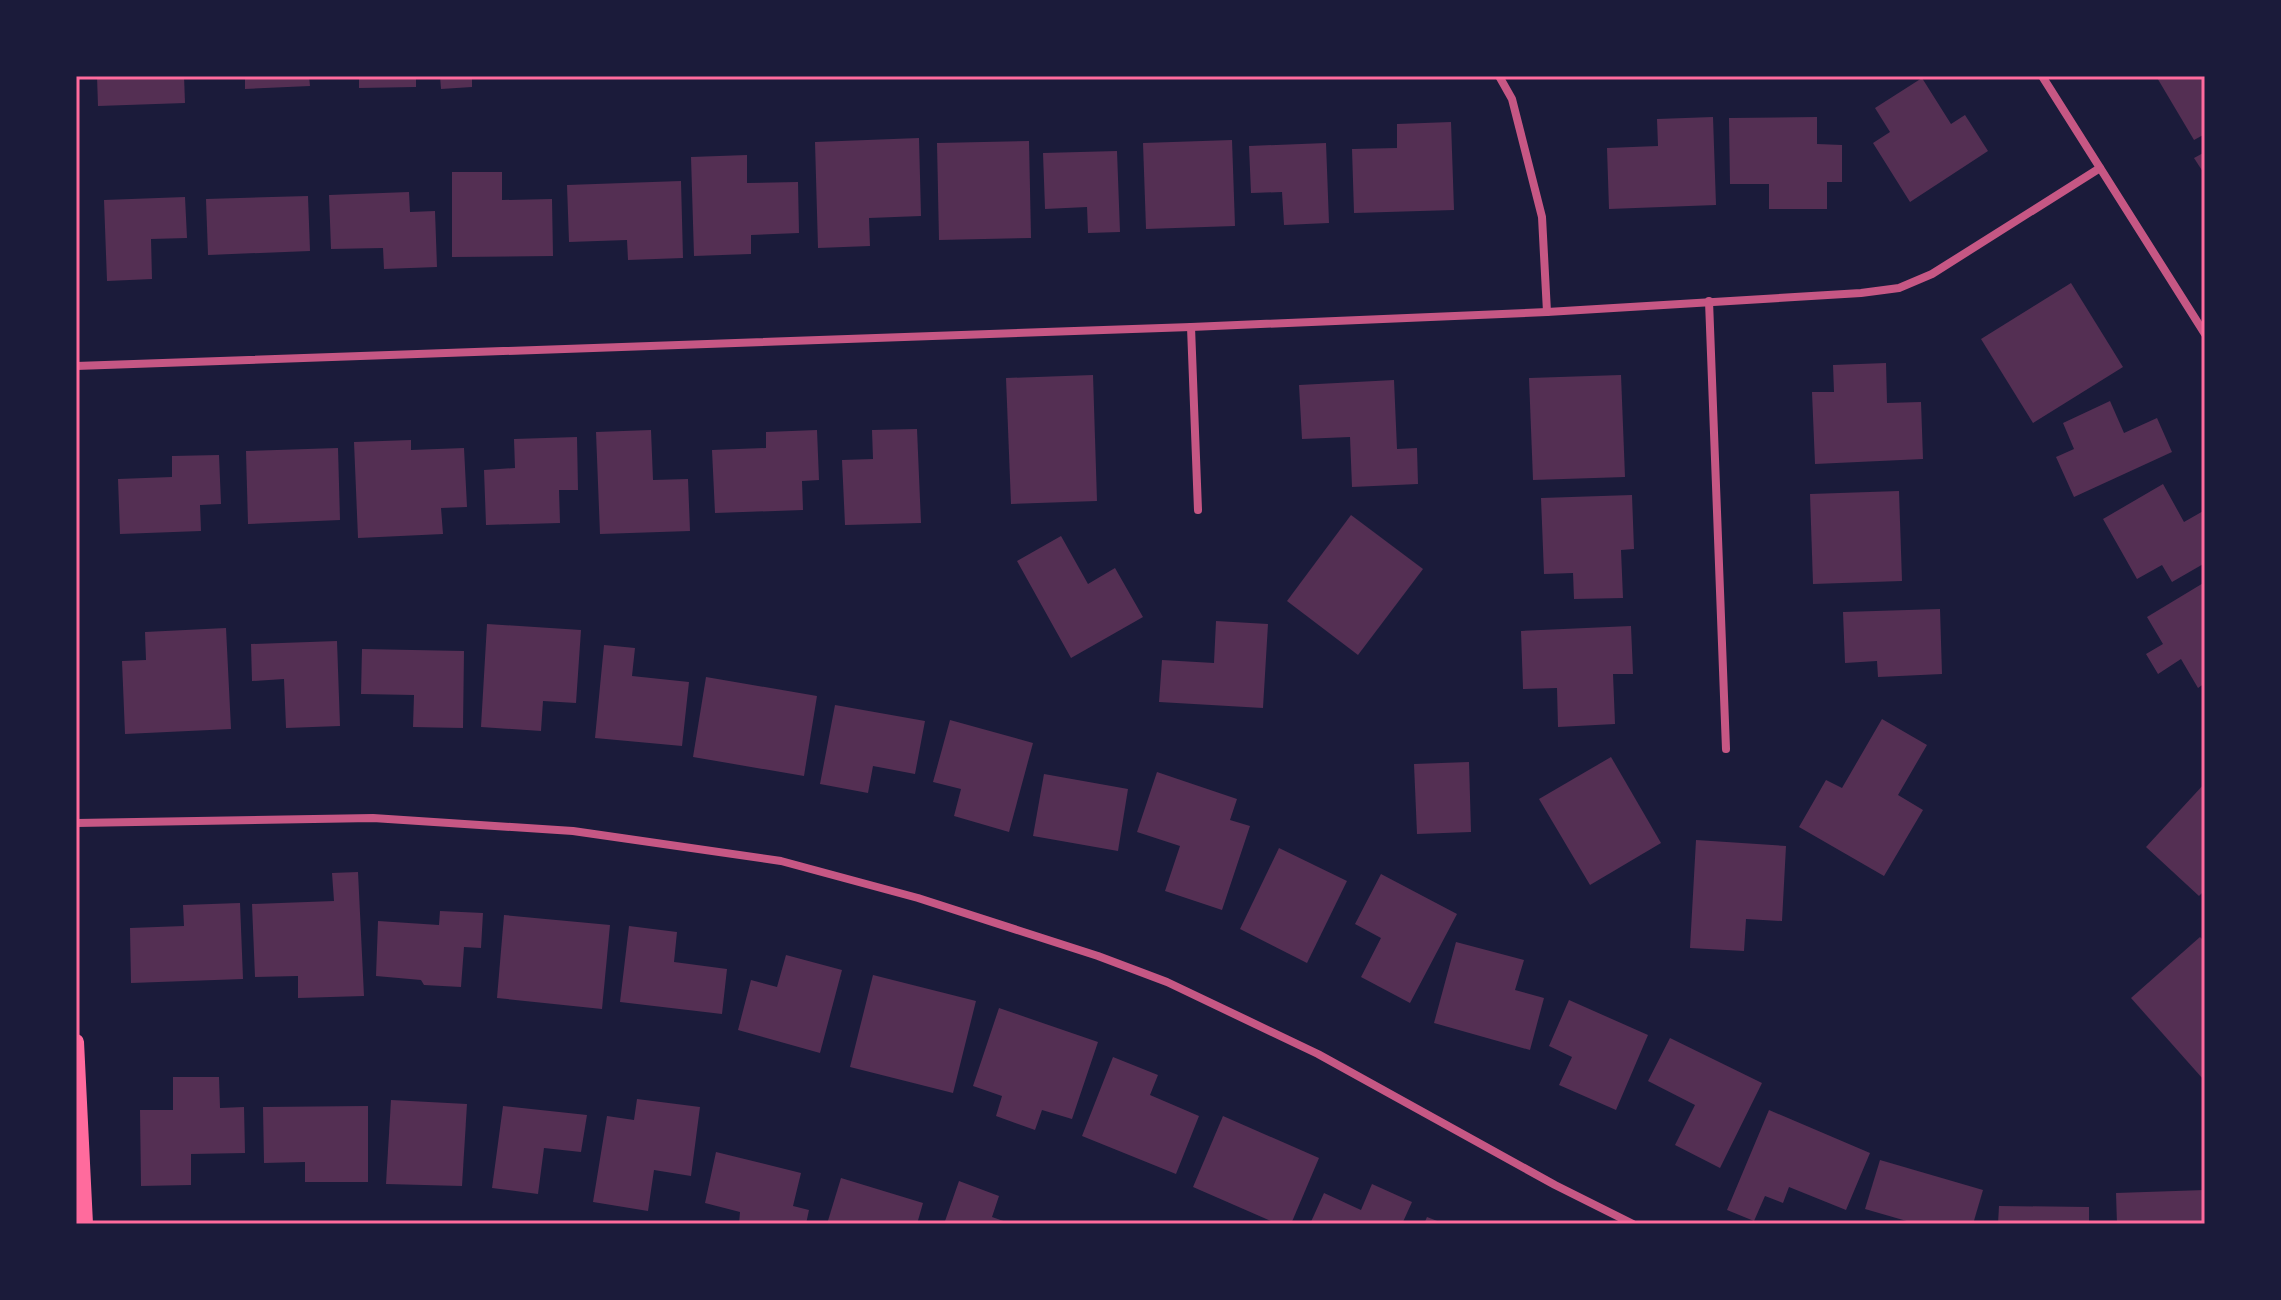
<svg xmlns="http://www.w3.org/2000/svg" width="2281" height="1300" viewBox="0 0 2281 1300" font-family="Helvetica,sans-serif">
<style>
.building{fill:#542f53}
.lines{fill:none;stroke-linecap:round;stroke-linejoin:round}
.minor{stroke:#c65784;stroke-width:8}
.secondary{stroke:#ff6b9d;stroke-width:16}
.neatline{fill:none;stroke:#ff6b9d;stroke-width:3}
</style>
<rect width="100%" height="100%" fill="#1b1b3a"/>
<g class="building">
<polygon points="97,76 184,76 185,103 98,106"/>
<polygon points="245,76 309,76 310,86 245,89"/>
<polygon points="359,76 416,76 416,87 359,88"/>
<polygon points="440,76 472,76 472,87 441,89"/>
<polygon points="2156,76 2205,76 2205,134 2194,140"/>
<polygon points="1922,78 1951,124 1965,115 1988,151 1910,202 1873,143 1890,132 1875,108"/>
<polygon points="1713,117 1716,205 1609,209 1607,148 1658,146 1657,119"/>
<polygon points="1817,117 1817,144 1842,145 1842,182 1827,182 1827,209 1769,209 1769,184 1730,184 1729,118"/>
<polygon points="1451,122 1454,210 1354,213 1352,149 1397,148 1397,124"/>
<polygon points="919,138 921,216 869,218 870,246 818,248 815,142"/>
<polygon points="1232,140 1235,226 1146,229 1143,143"/>
<polygon points="1029,141 1031,238 939,240 937,143"/>
<polygon points="1326,143 1329,223 1284,225 1282,192 1251,193 1249,146"/>
<polygon points="1117,151 1120,232 1088,233 1087,207 1045,209 1043,153"/>
<polygon points="2205,152 2205,175 2194,158"/>
<polygon points="747,155 747,183 798,182 799,233 751,235 751,254 694,256 691,157"/>
<polygon points="452,172 502,172 502,200 552,199 553,256 452,257"/>
<polygon points="681,181 683,258 628,260 627,240 569,242 567,185"/>
<polygon points="409,192 410,212 435,211 437,267 384,269 383,248 331,249 329,195"/>
<polygon points="308,196 310,251 208,255 206,199"/>
<polygon points="185,197 187,238 151,239 152,279 107,281 104,200"/>
<polygon points="2071,283 2123,367 2033,423 1981,339"/>
<polygon points="1886,363 1887,403 1921,402 1923,459 1815,464 1812,392 1834,392 1833,365"/>
<polygon points="1093,375 1097,501 1011,504 1006,378"/>
<polygon points="1621,375 1625,477 1533,480 1529,378"/>
<polygon points="1394,380 1397,449 1417,448 1418,484 1352,487 1350,437 1302,439 1299,385"/>
<polygon points="2110,401 2124,433 2157,418 2172,452 2074,497 2056,457 2074,449 2063,423"/>
<polygon points="917,429 921,523 845,525 842,460 873,459 872,430"/>
<polygon points="651,430 653,480 688,479 690,531 600,534 596,432"/>
<polygon points="817,430 819,480 802,481 803,510 715,513 712,450 766,448 766,432"/>
<polygon points="577,437 578,490 559,490 560,523 486,525 484,470 515,468 514,439"/>
<polygon points="411,440 411,450 464,448 467,507 441,508 443,534 358,538 354,442"/>
<polygon points="338,448 340,520 248,524 246,451"/>
<polygon points="219,455 221,504 200,505 201,531 120,534 118,479 172,477 172,456"/>
<polygon points="2163,484 2184,522 2205,510 2205,563 2172,582 2162,565 2137,579 2103,519"/>
<polygon points="1899,491 1902,581 1813,584 1810,494"/>
<polygon points="1632,495 1634,549 1621,550 1623,598 1574,599 1573,573 1544,574 1541,498"/>
<polygon points="1351,515 1423,569 1358,655 1287,601"/>
<polygon points="1061,536 1088,584 1115,568 1143,617 1071,658 1017,561"/>
<polygon points="2205,582 2205,683 2198,688 2181,659 2158,674 2146,654 2163,644 2147,617"/>
<polygon points="1940,609 1942,674 1878,677 1877,661 1845,663 1843,612"/>
<polygon points="1216,621 1268,624 1263,708 1159,702 1162,660 1214,663"/>
<polygon points="487,624 581,630 576,703 543,701 541,731 481,727"/>
<polygon points="1631,626 1633,674 1613,674 1615,724 1558,727 1557,688 1523,689 1521,631"/>
<polygon points="226,628 231,729 125,734 122,661 146,660 145,632"/>
<polygon points="337,641 340,726 286,728 284,679 252,681 251,644"/>
<polygon points="604,645 635,648 632,676 689,682 682,746 595,738"/>
<polygon points="362,649 464,651 463,728 413,727 414,695 361,694"/>
<polygon points="706,677 817,696 804,776 693,757"/>
<polygon points="835,705 925,721 915,774 873,766 868,793 820,784"/>
<polygon points="1882,719 1927,745 1898,795 1923,810 1884,876 1799,827 1826,780 1842,788"/>
<polygon points="950,720 1033,743 1009,832 954,816 961,789 933,782"/>
<polygon points="1611,757 1661,843 1590,885 1539,799"/>
<polygon points="1469,762 1471,832 1417,834 1414,764"/>
<polygon points="1157,772 1237,799 1230,820 1250,826 1222,910 1165,891 1180,846 1137,832"/>
<polygon points="1044,774 1128,789 1118,851 1033,836"/>
<polygon points="2205,783 2205,890 2199,896 2146,847"/>
<polygon points="1696,840 1786,846 1782,921 1746,919 1744,951 1690,948"/>
<polygon points="1279,848 1347,881 1307,963 1240,929"/>
<polygon points="358,872 364,996 298,998 298,976 255,977 252,904 334,901 332,873"/>
<polygon points="1381,874 1457,914 1410,1003 1361,977 1381,938 1355,924"/>
<polygon points="240,903 243,979 131,983 130,928 184,926 183,905"/>
<polygon points="440,911 483,913 481,948 464,947 461,987 424,985 421,980 376,976 378,921 439,925"/>
<polygon points="504,915 610,925 602,1009 497,998"/>
<polygon points="629,926 677,932 674,962 727,969 722,1014 620,1002"/>
<polygon points="2200,937 2205,942 2203,1079 2131,998"/>
<polygon points="1456,942 1524,960 1515,990 1544,998 1530,1050 1434,1023"/>
<polygon points="786,955 842,970 820,1053 738,1030 751,980 777,987"/>
<polygon points="873,975 976,1001 953,1093 850,1067"/>
<polygon points="1569,1000 1648,1035 1616,1110 1559,1085 1572,1057 1549,1046"/>
<polygon points="999,1008 1098,1042 1072,1119 1042,1110 1035,1130 996,1116 1002,1096 973,1086"/>
<polygon points="1670,1038 1762,1083 1720,1168 1675,1145 1695,1105 1648,1081"/>
<polygon points="1113,1057 1158,1075 1150,1095 1199,1116 1176,1174 1082,1136"/>
<polygon points="173,1077 219,1077 220,1108 244,1107 245,1153 191,1154 191,1185 141,1186 140,1110 173,1110"/>
<polygon points="637,1099 700,1107 691,1176 654,1170 648,1211 593,1202 607,1116 634,1120"/>
<polygon points="391,1100 467,1104 462,1186 386,1184"/>
<polygon points="368,1106 368,1182 305,1182 305,1162 264,1163 263,1107"/>
<polygon points="503,1106 587,1115 581,1152 544,1148 538,1194 492,1188"/>
<polygon points="1769,1110 1870,1153 1846,1210 1789,1187 1783,1203 1765,1196 1754,1221 1727,1210"/>
<polygon points="1223,1116 1319,1158 1291,1224 1278,1224 1193,1187"/>
<polygon points="716,1152 801,1173 793,1206 809,1210 806,1224 739,1224 740,1212 705,1203"/>
<polygon points="1880,1160 1983,1190 1973,1224 1917,1224 1865,1209"/>
<polygon points="841,1178 923,1203 917,1224 827,1224"/>
<polygon points="959,1181 999,1196 992,1217 1012,1224 944,1224"/>
<polygon points="1372,1184 1412,1202 1402,1224 1310,1224 1324,1193 1361,1210"/>
<polygon points="2205,1190 2205,1224 2117,1224 2116,1193"/>
<polygon points="1999,1206 2089,1207 2089,1224 1998,1224"/>
<polygon points="1427,1217 1445,1224 1424,1224"/>
</g>
<g class="lines">
<g class="minor">
<polyline points="1499,76 1512,99 1542,217 1547,312"/>
<polyline points="2042,76 2205,334"/>
<polyline points="1709,301 1726,749"/>
<polyline points="1191,327 1198,510"/>
<polyline points="76,366 1191,327 1547,312 1861,293 1899,288 1932,274 2100,168"/>
<polyline points="76,823 373,818 573,831 781,861 918,898 1098,956 1167,982 1318,1054 1555,1185 1633,1224"/>
</g>
<polyline class="secondary" points="76,1042 85,1224"/>
</g>
<rect width="2281" height="1300" fill="none" stroke="#1b1b3a" stroke-width="156"/>
<rect x="78" y="78" width="2125" height="1144" class="neatline"/>
</svg>
